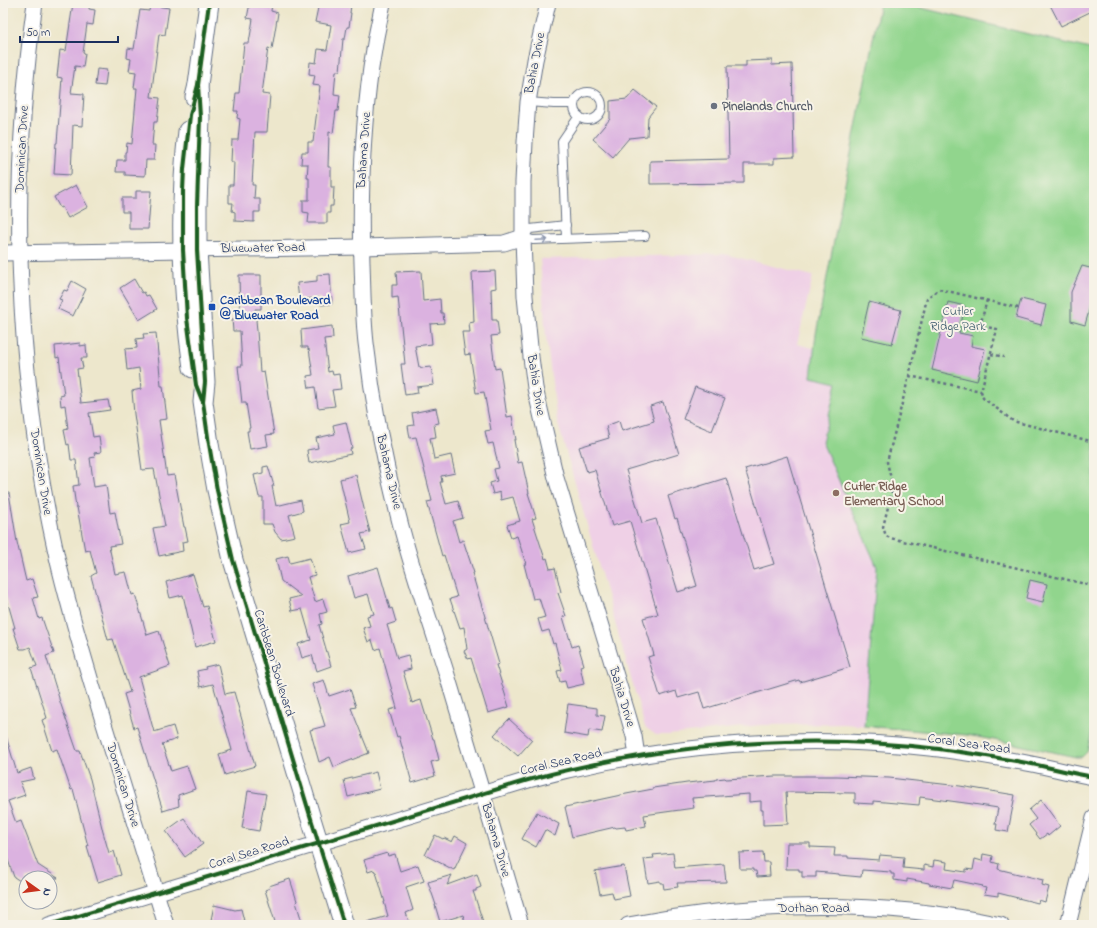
<svg xmlns="http://www.w3.org/2000/svg" width="1097" height="928" viewBox="0 0 1097 928" font-family="'Indie Flower',sans-serif">
<style>
.built{fill:#efd0e6}
.green{fill:#91d58d;stroke:#568276}
.building{fill:#dbb2e0}
.lines{fill:none;stroke-linecap:round;stroke-linejoin:round}
.service-casing{stroke:#646f84;stroke-width:10}
.minor-casing{stroke:#646f84;stroke-width:17}
.tertiary-casing{stroke:#646f84;stroke-width:21}
.path{stroke:#646f84;stroke-width:2.5;stroke-dasharray:3 3;stroke-linecap:butt}
.service{stroke:#fff;stroke-width:8}
.minor{stroke:#fff;stroke-width:15}
.tertiary{stroke:#fff;stroke-width:19}
.cycleway-casing{stroke:#f7f3e8;stroke-width:6}
.cycleway{stroke:#1b5e20;stroke-width:4}
.oneway{stroke:#8d97ae}
.worship-dot{fill:#6b7280;stroke:#f7f3e8;stroke-width:1.5}
.transit-dot{fill:#1a4fb4;stroke:#f7f3e8;stroke-width:1.5}
.education-dot{fill:#8d6e63;stroke:#f7f3e8;stroke-width:1.5}
.labels{text-anchor:middle;dominant-baseline:central;stroke-width:4;stroke-linejoin:round;paint-order:stroke}
.street-label{font-size:13px;fill:#1b2f5e;stroke:#f7f3e8}
.worship-label{font-size:13px;font-weight:bold;fill:#5b616d;stroke:#f7f3e8;text-anchor:start}
.transit-label{font-size:13px;font-weight:bold;fill:#164399;stroke:#f7f3e8;text-anchor:start}
.park-label{font-size:13px;fill:#38586a;stroke:#f7f3e8}
.education-label{font-size:13px;font-weight:bold;fill:#785e54;stroke:#f7f3e8;text-anchor:start}
</style>
<rect width="100%" height="100%" fill="#f7f3e8"/>
<filter id="ink" filterUnits="userSpaceOnUse"><feTurbulence type="fractalNoise" baseFrequency=".025" numOctaves="2"/><feDisplacementMap in="SourceGraphic" scale="8" xChannelSelector="R" yChannelSelector="G"/><feConvolveMatrix kernelMatrix="1 2 1 2 8 2 1 2 1" color-interpolation-filters="sRGB"/></filter>
<filter id="wash" filterUnits="userSpaceOnUse"><feTurbulence type="fractalNoise" baseFrequency=".012" numOctaves="4" result="noise"/><feDisplacementMap in="SourceGraphic" scale="16" xChannelSelector="R" yChannelSelector="G"/><feGaussianBlur stdDeviation="0.9" result="paint"/><feColorMatrix in="noise" values="0 0 0 0 0 0 0 0 0 0 0 0 0 0 0 0 0 1.4 0 .05"/><feComposite in="paint" operator="in"/></filter>
<g filter="url(#wash)">
<rect width="100%" height="100%" fill="#ede7cc"/>
<polygon class="built" points="724,254 813,276 797,344 1094,417 910,729 844,724 761,725 668,735 656,735 645,727 557,420 546,337 540,259"/>
<polygon class="green" points="880,3 901,3 1094,50 1094,723 1087,752 1082,757 1076,757 1005,742 967,735 864,726 877,567 822,442 837,383 811,377 816,334"/>
<g id="blocks">
<g class="building">
<polygon points="73,3 89,5 89,9 95,10 93,25 87,24 83,53 85,53 83,67 75,66 71,93 84,94 82,126 73,125 71,175 54,174 56,143 57,143 62,78 57,77 60,50 66,51"/>
<polygon points="250,3 272,3 271,11 278,13 272,49 268,48 262,94 270,95 267,132 255,132 252,185 255,185 254,199 260,199 260,212 254,212 254,222 235,221 235,212 232,211 233,203 229,203 229,185 233,185 234,162 231,162 232,140 238,140 240,119 237,118 238,111 234,111 236,93 239,93 244,43 249,43 253,19 247,18"/>
<polygon points="319,3 335,3 351,5 350,13 351,13 349,27 347,27 345,39 343,39 340,71 336,71 334,94 340,95 338,111 336,111 333,133 329,132 328,167 331,167 331,187 334,187 333,206 330,206 330,213 327,213 327,223 308,223 309,213 303,212 303,200 309,200 309,178 307,178 308,164 301,164 302,152 308,152 308,142 313,142 320,86 313,85 315,75 309,74 310,62 316,63 318,49 327,50 331,25 315,22"/>
<polygon points="1049,3 1094,3 1094,10 1061,26"/>
<polygon points="150,5 169,8 165,35 159,34 151,97 160,98 157,122 154,122 152,145 155,145 154,160 146,160 145,176 125,175 125,172 116,172 117,160 125,160 125,152 126,152 127,143 132,144 137,88 134,88 136,72 129,71 131,59 127,58 128,48 134,49 140,10 149,11"/>
<polygon points="772,60 772,65 792,64 794,157 774,158 774,164 744,164 744,183 650,184 650,161 729,159 727,66 746,66 746,61"/>
<polygon points="97,69 107,70 105,86 95,85"/>
<polygon points="635,90 656,107 648,117 647,136 629,138 613,157 593,139 610,119 610,101 627,99"/>
<polygon points="76,185 88,207 68,218 62,207 60,208 54,197"/>
<polygon points="136,191 151,191 148,229 129,229 129,212 122,212 122,198 136,198"/>
<polygon points="1082,266 1094,269 1093,297 1085,325 1071,321 1071,292"/>
<polygon points="421,271 423,301 440,299 441,313 443,313 444,323 430,324 432,344 415,346 419,367 421,367 421,368 431,367 434,385 417,387 418,393 405,395 401,364 405,364 398,297 392,298 392,285 397,285 396,272"/>
<polygon points="495,271 496,288 491,289 492,320 497,320 499,335 491,336 495,369 500,368 507,417 512,416 516,440 514,440 518,463 522,462 529,493 528,493 536,518 532,519 545,559 547,558 550,569 555,568 561,592 558,593 566,616 563,617 572,647 578,645 584,665 580,666 584,684 567,688 565,681 560,682 557,671 562,670 555,643 553,644 549,630 542,632 538,619 545,617 539,598 533,599 524,564 526,564 517,536 511,538 509,531 507,525 520,521 513,497 501,500 500,492 493,494 490,483 497,481 494,469 499,468 493,443 488,444 485,431 491,430 484,392 476,393 470,354 465,355 462,332 470,332 469,323 474,322 472,272"/>
<polygon points="330,274 332,304 321,305 320,298 299,299 297,283 317,281 317,275"/>
<polygon points="239,275 261,275 261,309 255,309 257,331 260,372 264,371 274,434 266,435 268,446 250,449 247,431 249,431 249,428 250,428 246,403 242,403 238,366 242,366 240,331 233,331 232,319 236,319 236,317 240,317"/>
<polygon points="134,279 142,293 144,292 146,296 149,295 157,309 139,320 120,288"/>
<polygon points="72,281 86,289 73,316 58,309 62,300 59,299 62,294 64,290 67,291"/>
<polygon points="1021,299 1046,305 1041,325 1016,318"/>
<polygon points="869,302 901,310 892,344 861,337"/>
<polygon points="948,302 965,306 959,333 973,336 971,346 985,349 977,381 932,370"/>
<polygon points="332,326 333,338 324,339 328,372 332,371 333,375 339,374 341,389 332,390 335,406 318,408 315,387 309,388 307,376 313,375 309,349 308,350 308,347 302,347 301,330"/>
<polygon points="156,333 161,386 163,386 167,419 159,420 167,476 174,475 184,527 185,527 188,541 182,542 183,551 159,556 153,528 165,526 154,469 142,470 134,414 132,391 141,389 139,368 127,370 125,349 137,348 136,339 144,338 143,334"/>
<polygon points="80,343 80,346 86,345 87,358 81,358 83,368 77,369 81,403 108,400 110,410 89,413 93,437 99,436 101,452 94,453 95,457 90,458 94,487 106,485 110,513 115,512 121,544 109,546 115,574 126,572 132,595 135,594 147,635 159,631 170,666 139,677 154,732 173,726 177,739 162,744 171,771 187,766 195,789 178,795 179,806 163,811 137,727 134,728 124,694 130,692 113,639 108,640 91,576 96,573 90,550 85,551 77,507 76,507 73,486 79,485 76,460 71,460 69,444 67,445 64,430 68,429 65,405 61,406 60,396 64,395 59,357 56,358 55,346"/>
<polygon points="695,387 725,398 712,431 683,419"/>
<polygon points="663,402 679,454 626,470 642,523 656,519 678,592 697,586 677,518 675,519 668,496 726,478 754,570 774,564 745,469 787,456 850,667 800,682 799,680 704,709 699,692 678,698 676,691 660,696 648,657 654,655 643,618 658,614 630,521 612,526 595,470 587,472 579,447 609,438 606,426 619,421 622,431 654,421 650,406"/>
<polygon points="436,408 439,423 434,424 436,437 430,438 434,459 451,455 455,473 441,476 442,482 440,482 446,504 458,501 463,518 453,521 459,542 463,540 474,573 472,573 499,664 496,665 509,707 488,713 471,658 468,659 464,651 467,649 464,627 460,628 450,599 457,597 444,555 442,556 427,502 432,501 416,437 410,438 408,426 414,425 412,413"/>
<polygon points="346,422 352,448 350,449 351,454 309,463 307,450 318,448 316,438 335,434 333,425"/>
<polygon points="268,466 274,486 272,486 276,506 301,500 303,511 289,515 295,536 281,539 275,532 272,524 263,524 263,497 259,497 254,475 263,473 263,467"/>
<polygon points="356,475 366,517 370,532 361,534 366,549 349,553 341,524 350,522 340,479"/>
<polygon points="3,493 9,493 17,542 26,581 32,579 38,597 33,598 39,619 42,618 54,653 46,656 59,698 59,699 77,751 80,751 90,779 103,832 109,853 114,851 121,875 98,882 87,846 88,846 73,789 71,790 57,749 52,751 42,720 47,718 31,668 37,666 30,647 25,649 20,649 13,628 15,628 3,586"/>
<polygon points="288,556 290,563 310,558 315,575 308,577 315,602 323,599 327,612 320,614 322,624 319,625 331,666 317,671 312,655 302,658 298,644 311,640 302,609 292,611 289,599 301,596 281,581 276,559"/>
<polygon points="378,567 390,609 392,608 396,622 387,625 397,658 408,655 411,669 403,671 412,703 421,700 433,739 434,739 439,760 431,762 435,776 412,783 399,736 397,737 389,710 397,708 380,648 375,650 372,640 368,642 363,628 370,626 367,616 374,614 368,594 354,598 348,576"/>
<polygon points="193,574 203,607 207,606 216,641 195,647 183,595 170,598 166,582"/>
<polygon points="1030,580 1047,584 1043,602 1026,598"/>
<polygon points="218,664 225,694 234,692 255,766 225,775 219,754 232,750 213,684 200,687 197,671 206,669 205,667"/>
<polygon points="324,680 329,696 350,689 356,707 351,708 369,753 334,767 330,757 319,762 310,730 325,726 312,684"/>
<polygon points="568,704 597,708 597,715 605,716 602,732 589,730 588,737 564,733"/>
<polygon points="509,719 532,740 518,756 494,735"/>
<polygon points="3,736 6,736 17,773 31,768 34,779 20,782 25,795 8,801 16,823 21,821 38,865 58,878 26,878 26,885 14,877 3,846"/>
<polygon points="376,772 380,789 348,797 344,780"/>
<polygon points="775,776 837,776 889,778 960,786 1015,795 1008,832 996,830 997,824 995,824 998,808 973,804 920,797 919,805 873,801 873,804 855,803 855,793 786,792 788,824 763,825 763,810 761,810 761,801 749,802 749,794 692,798 694,808 644,815 646,826 626,830 625,827 616,828 615,827 572,837 565,807 621,795 653,789 653,788 687,783 716,780 716,779 725,778 726,779"/>
<polygon points="248,791 266,794 259,831 242,828"/>
<polygon points="1041,800 1060,826 1048,836 1047,834 1040,839 1029,825 1036,819 1029,810"/>
<polygon points="537,812 559,824 555,836 545,830 536,847 522,839"/>
<polygon points="184,818 203,844 185,857 166,831"/>
<polygon points="435,835 443,839 444,838 452,842 455,836 467,843 454,870 425,855"/>
<polygon points="787,843 810,843 810,847 835,848 834,856 848,856 848,858 879,860 880,855 904,857 903,868 924,870 924,865 933,867 934,860 947,862 946,869 966,872 966,869 973,870 975,859 982,861 983,854 993,856 992,862 999,864 998,869 1043,880 1042,885 1049,887 1045,902 1039,900 1038,903 998,893 998,896 984,894 986,888 982,887 983,886 954,880 952,888 929,884 929,883 907,879 907,882 894,880 894,874 891,874 891,872 862,870 861,877 839,875 839,874 816,872 816,877 802,877 802,871 799,871 799,869 786,869"/>
<polygon points="763,852 764,862 769,862 770,876 757,877 756,871 753,871 753,869 740,869 739,853"/>
<polygon points="387,853 388,856 395,854 400,871 418,865 424,881 406,887 413,910 406,913 410,925 368,925 367,922 388,916 384,902 385,902 376,872 375,872 374,870 368,872 364,860"/>
<polygon points="673,853 675,868 724,864 726,882 677,883 678,887 664,889 663,883 660,883 660,881 648,883 644,859 654,858 653,855"/>
<polygon points="624,866 630,896 614,899 612,892 600,894 595,871"/>
<polygon points="477,874 481,887 476,889 476,891 473,891 484,925 466,925 463,915 440,922 435,905 436,905 428,882 452,875 447,885"/>
<polygon points="290,879 297,901 296,902 303,925 276,925 265,890 270,888 269,886"/>
<polygon points="214,905 235,910 241,909 245,925 210,925"/>
</g>
</g>
</g>
<g filter="url(#ink)">
<use href="#blocks" fill-opacity="0" stroke="#646f84" stroke-width="1"/>
<g class="lines">
<g class="service-casing">
<g id="service">
<circle cx="588" cy="106" r="14"/>
<polyline points="528,102 554,104 574,104"/>
<polyline points="566,225 530,229 523,237 533,240 645,236"/>
<polyline points="566,238 562,141 579,116"/>
</g>
</g>
<g class="minor-casing">
<g id="minor">
<path d="M35,3C9,184 16,370 55,548C65,595 79,640 92,685C116,765 141,845 166,925"/>
<path d="M383,3C378,25 374,47 371,68C362,133 360,198 362,263C363,289 363,317 366,343C374,413 388,481 407,548C419,590 434,633 447,675C472,758 497,842 521,925"/>
<polyline points="548,3 535,60 528,102 525,142 523,182 523,237 525,296 531,357 535,388 556,478 627,712 634,736 637,756"/>
<polyline points="3,253 362,247 504,243 523,237"/>
<path d="M49,925L528,780C661,744 802,732 939,749C970,753 1001,758 1032,764C1053,768 1073,774 1094,777"/>
<path d="M628,925C751,902 878,899 1001,925"/>
<polyline points="1068,925 1094,818"/>
</g>
</g>
<g class="tertiary-casing">
<g id="tertiary">
<polyline points="198,85 200,117 197,206 197,250 205,382 203,402 209,444 217,490 233,560 312,822 344,925"/>
<polyline points="195,97 198,85 209,3"/>
<path d="M188,131C179,210 182,290 193,368"/>
</g>
</g>
<g class="path">
<polyline points="987,300 980,326 997,329 981,391 983,398 1013,421 1094,442"/>
<polyline points="1018,308 939,289 927,298 909,376 887,462 893,487 883,527 886,536 890,538 1094,586"/>
<polyline points="991,354 1004,357"/>
<polyline points="909,376 981,391"/>
</g>
<use href="#service" class="service"/>
<use href="#minor" class="minor"/>
<use href="#tertiary" class="tertiary"/>
<g class="cycleway-casing">
<g id="cycleway">
<polyline points="198,85 200,117 197,206 197,250 205,382 203,402 209,444 217,490 233,560 312,822 344,925"/>
<polyline points="202,400 196,385 187,318 183,250 183,191 184,169 190,115 198,85 209,3"/>
<path d="M49,925L528,780C661,744 802,732 939,749C970,753 1001,758 1032,764C1053,768 1073,774 1094,777"/>
</g>
</g>
<use href="#cycleway" class="cycleway"/>
</g>
<defs><path id="oneway-shaft" d="M-6 0H5M1.5-3L5.5 0L1.5 3" fill="none" stroke-width="1.6" stroke-linecap="round" stroke-linejoin="round"/></defs>
<use class="oneway" href="#oneway-shaft" transform="translate(542 240) rotate(-3)"/>
</g>
<circle class="worship-dot" cx="714" cy="106" r="4"/>
<rect class="transit-dot" x="208" y="303" width="8" height="8" rx="2"/>
<circle class="education-dot" cx="836" cy="493" r="4"/>
<g class="labels">
<g class="street-label">
<text transform="translate(535 63) rotate(-79)">Bahia Drive</text>
<text transform="translate(22 149) rotate(-87)">Dominican Drive</text>
<text transform="translate(364 150) rotate(-86)">Bahama Drive</text>
<text transform="translate(263 248) rotate(-1)">Bluewater Road</text>
<text transform="translate(536 385) rotate(81)">Bahia Drive</text>
<text transform="translate(41 472) rotate(81)">Dominican Drive</text>
<text transform="translate(389 472) rotate(77)">Bahama Drive</text>
<text transform="translate(274 663) rotate(73)">Caribbean Boulevard</text>
<text transform="translate(622 697) rotate(73)">Bahia Drive</text>
<text transform="translate(969 744) rotate(8)">Coral Sea Road</text>
<text transform="translate(561 762) rotate(-13)">Coral Sea Road</text>
<text transform="translate(123 785) rotate(73)">Dominican Drive</text>
<text transform="translate(496 840) rotate(74)">Bahama Drive</text>
<text transform="translate(249 853) rotate(-17)">Coral Sea Road</text>
<text x="814" y="908">Dothan Road</text>
</g>
<g class="worship-label">
<text x="722" y="106">Pinelands Church</text>
</g>
<g class="transit-label">
<text x="220" y="300">Caribbean Boulevard<tspan x="220" dy="15">@ Bluewater Road</tspan></text>
</g>
<g class="park-label">
<text x="958" y="311">Cutler<tspan x="958" dy="15">Ridge Park</tspan></text>
</g>
<g class="education-label">
<text x="844" y="486">Cutler Ridge<tspan x="844" dy="15">Elementary School</tspan></text>
</g>
</g>
<rect width="1097" height="928" fill="none" stroke="#f7f3e8" stroke-width="16"/>
<g transform="translate(38 890) rotate(104)"><circle r="19" fill="#f7f3e8" stroke="#9fa5b1"/>
<path d="M0-3L7 15L0 10L-7 15Z" fill="#c8321e"/>
<text y="-6" font-size="11" font-weight="bold" text-anchor="middle" fill="#1b2f5e">N</text>
</g>
<path d="M20 36v6h98v-6" fill="none" stroke="#1b2f5e" stroke-width="2"/>
<text x="26" y="36" font-size="12" fill="#1b2f5e" stroke="#f7f3e8" stroke-width="3" paint-order="stroke">50 m</text>
</svg>
